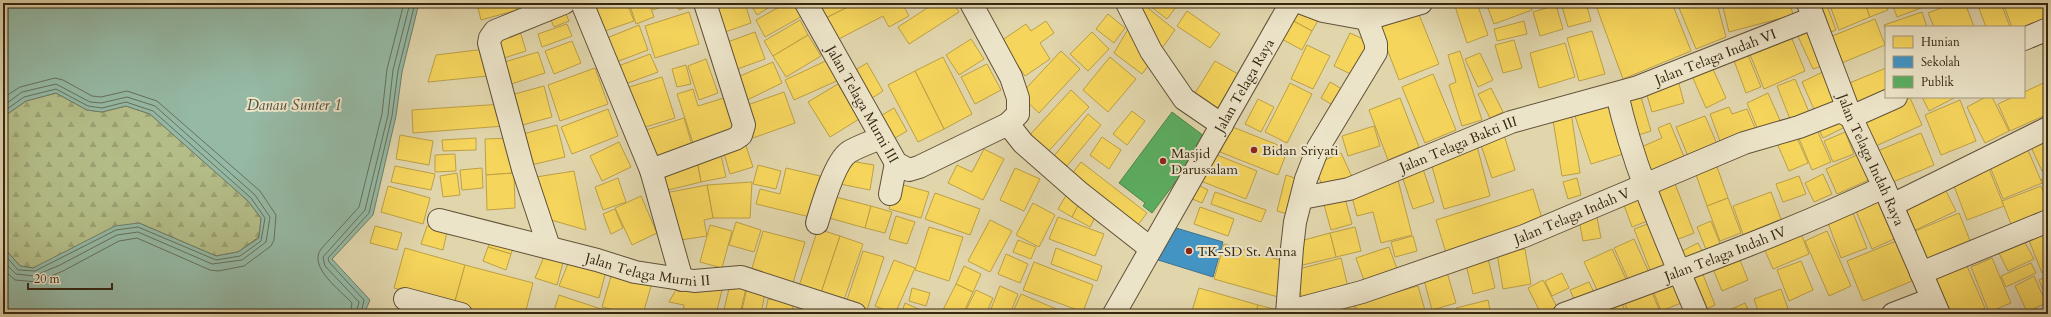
<svg xmlns="http://www.w3.org/2000/svg" width="2051" height="317" viewBox="0 0 2051 317" font-family="Cardo,serif">
<style>
.forest{fill:url(#forest-firs);stroke:#75724c}
.water{fill:#95b9a5;stroke:#6f7e6a}
.homes{fill:#f6d55c;stroke:#bca046}
.schools{fill:#4393c3;stroke:#3f728e}
.public{fill:#5aae61;stroke:#4f8549}
.lines{fill:none;stroke-linecap:round;stroke-linejoin:round}
.shore{stroke:#66705b;stroke-width:1}
.street-casing{stroke:#615238;stroke-width:24}
.street{stroke:#ece4c9;stroke-width:22}
.poi-dot{fill:#8f2418;stroke:#ece4c9;stroke-width:1.5}
.labels{text-anchor:middle;dominant-baseline:central;stroke-width:4;stroke-linejoin:round;paint-order:stroke}
.street-label{font-size:14px;fill:#362611;stroke:#ece4c9}
.poi-label{font-size:14px;fill:#362611;stroke:#ece4c9;text-anchor:start}
.water-label{font-size:15px;font-style:italic;fill:#4e4b36;stroke:#ece4c9}
</style>
<defs>
<pattern id="forest-firs" width="22" height="20" patternUnits="userSpaceOnUse"><rect width="22" height="20" fill="#b4bd88"/><path d="M5 1l3.5 6h-7zM16 11l3.5 6h-7z" fill="#9ba274"/></pattern>
</defs>
<rect width="100%" height="100%" fill="#e1d5ac"/>
<filter id="stains"><feTurbulence type="fractalNoise" baseFrequency=".005" numOctaves="4"/><feColorMatrix values="0 0 0 0 .2 0 0 0 0 .09 0 0 0 0 .02 0 0 0 .5 -.17"/></filter>
<radialGradient id="worn" r=".72"><stop offset=".6" stop-color="#630" stop-opacity="0"/><stop offset="1" stop-color="#630" stop-opacity=".3"/></radialGradient>
<polygon class="forest" points="56,93 87,110 102,112 126,106 150,114 248,201 261,218 259,237 238,252 216,256 139,223 33,268 20,266 3,247 3,117 26,101"/>
<polygon class="water" points="3,3 419,3 402,72 396,116 373,215 332,259 370,300 364,314 3,314 3,247 20,266 33,268 115,226 139,223 216,256 238,252 259,238 261,218 248,201 150,114 126,106 102,112 87,110 56,93 26,101 3,117"/>
<g class="homes">
<polygon points="481,3 515,3 517,10 481,20 477,4"/>
<polygon points="589,3 627,3 634,21 599,33"/>
<polygon points="629,3 649,3 654,17 636,24"/>
<polygon points="651,3 673,3 653,10"/>
<polygon points="676,3 697,3 679,10"/>
<polygon points="731,3 745,3 751,23 719,34 711,10"/>
<polygon points="750,3 776,3 757,15"/>
<polygon points="786,3 797,3 804,15 765,37 756,20"/>
<polygon points="818,3 856,3 826,18"/>
<polygon points="856,3 902,3 909,16 889,27 883,16 835,41 824,19"/>
<polygon points="935,3 953,3 959,12 909,44 898,27"/>
<polygon points="1146,3 1179,3 1167,19"/>
<polygon points="1454,3 1477,3 1488,35 1467,43"/>
<polygon points="1486,3 1529,3 1532,10 1494,24"/>
<polygon points="1561,3 1586,3 1591,21 1568,27"/>
<polygon points="1595,3 1672,3 1691,51 1623,79"/>
<polygon points="1677,3 1717,3 1726,37 1696,49"/>
<polygon points="1722,3 1790,3 1793,15 1729,32"/>
<polygon points="1811,3 1826,3 1836,30 1823,35"/>
<polygon points="1829,3 1865,3 1870,17 1839,30"/>
<polygon points="1865,3 1886,3 1888,10 1870,17"/>
<polygon points="1892,3 1928,3 1929,5 1897,17"/>
<polygon points="1954,3 1965,3 1974,27 1934,27 1928,13"/>
<polygon points="1977,3 2001,3 2010,27 1986,27"/>
<polygon points="2003,3 2048,3 2048,26 2024,35 2024,27 2012,27"/>
<polygon points="1143,4 1175,30 1157,55 1135,14"/>
<polygon points="1295,4 1320,17 1312,31 1288,18"/>
<polygon points="1556,5 1563,29 1540,36 1533,12"/>
<polygon points="563,7 569,21 554,27 548,13"/>
<polygon points="1187,11 1220,34 1210,48 1177,26"/>
<polygon points="689,12 699,44 655,58 645,26"/>
<polygon points="1418,12 1439,64 1399,80 1379,28"/>
<polygon points="1922,12 1927,27 1886,27 1886,30 1884,25"/>
<polygon points="1108,14 1125,28 1114,43 1096,29"/>
<polygon points="1288,18 1312,31 1302,50 1278,37"/>
<polygon points="1875,19 1885,45 1837,65 1827,38"/>
<polygon points="800,20 808,35 773,56 764,41"/>
<polygon points="1046,21 1054,33 1040,43 1050,59 1025,76 1001,41 1026,24 1031,31"/>
<polygon points="1524,21 1527,34 1497,41 1494,29"/>
<polygon points="567,24 572,36 542,47 538,34"/>
<polygon points="1131,24 1151,62 1142,74 1114,53"/>
<polygon points="1807,24 1825,65 1813,69 1795,30"/>
<polygon points="639,25 648,50 611,64 602,40"/>
<polygon points="519,28 526,51 501,59 494,37"/>
<polygon points="1592,31 1605,74 1579,81 1567,38"/>
<polygon points="755,32 765,59 732,71 722,44"/>
<polygon points="1092,32 1109,49 1088,71 1070,54"/>
<polygon points="1350,33 1374,44 1359,78 1334,66"/>
<polygon points="1790,34 1805,71 1764,89 1749,52"/>
<polygon points="808,35 821,56 786,77 773,56"/>
<polygon points="971,39 984,59 959,75 946,55"/>
<polygon points="1514,40 1522,68 1503,73 1495,45"/>
<polygon points="572,41 581,63 554,74 545,51"/>
<polygon points="1565,43 1575,77 1539,88 1530,53"/>
<polygon points="1307,45 1330,56 1313,89 1291,79"/>
<polygon points="485,49 488,76 428,82 436,55"/>
<polygon points="1746,50 1761,87 1746,93 1732,55"/>
<polygon points="1061,51 1080,69 1039,113 1020,95"/>
<polygon points="1460,51 1482,120 1462,126 1449,85 1456,82 1448,55"/>
<polygon points="538,52 545,73 505,86 498,64"/>
<polygon points="1480,53 1493,80 1478,87 1465,59"/>
<polygon points="650,54 658,72 620,86 613,68"/>
<polygon points="943,57 972,114 944,129 915,71"/>
<polygon points="1110,57 1136,79 1108,112 1083,90"/>
<polygon points="832,58 841,79 794,100 785,80"/>
<polygon points="706,59 718,93 699,100 688,66"/>
<polygon points="1215,61 1238,74 1216,112 1192,98"/>
<polygon points="773,62 782,83 743,102 733,79"/>
<polygon points="867,63 883,91 866,102 849,74"/>
<polygon points="987,64 1001,90 975,104 961,77"/>
<polygon points="686,65 691,84 677,87 672,69"/>
<polygon points="1712,67 1726,98 1706,108 1692,76"/>
<polygon points="595,68 608,104 560,121 548,85"/>
<polygon points="1886,68 1886,97 1858,110 1847,84"/>
<polygon points="1829,69 1844,101 1816,114 1802,82"/>
<polygon points="915,71 944,129 918,142 888,85"/>
<polygon points="1433,74 1456,130 1425,143 1402,87"/>
<polygon points="662,77 675,118 639,129 626,88"/>
<polygon points="1795,79 1809,112 1790,119 1777,86"/>
<polygon points="1678,80 1684,103 1652,112 1645,89"/>
<polygon points="2048,81 2048,114 2010,131 1998,104 2013,97 2024,97 2024,92"/>
<polygon points="1330,82 1345,91 1336,107 1321,98"/>
<polygon points="1290,83 1312,94 1287,143 1265,132"/>
<polygon points="838,84 859,119 830,137 808,102"/>
<polygon points="544,86 552,117 515,127 507,96"/>
<polygon points="1491,88 1503,112 1490,118 1478,94"/>
<polygon points="693,89 698,106 727,97 737,129 693,143 677,94"/>
<polygon points="1071,90 1089,107 1046,154 1028,137"/>
<polygon points="784,92 795,123 753,138 742,107"/>
<polygon points="1768,93 1782,125 1760,135 1747,103"/>
<polygon points="1641,97 1651,131 1632,137 1622,102"/>
<polygon points="1922,97 1956,97 1929,111"/>
<polygon points="1986,97 1992,97 2009,131 1985,143 1967,107"/>
<polygon points="1400,98 1419,147 1388,160 1369,110"/>
<polygon points="1910,98 1922,125 1876,146 1863,118"/>
<polygon points="1258,99 1274,107 1261,132 1245,124"/>
<polygon points="1960,100 1976,141 1941,155 1925,115"/>
<polygon points="503,104 504,126 413,133 412,110"/>
<polygon points="1608,106 1623,154 1591,164 1575,116"/>
<polygon points="1729,107 1732,114 1747,109 1756,130 1721,144 1710,114"/>
<polygon points="894,108 907,131 890,141 877,118"/>
<polygon points="608,109 618,136 572,154 561,127"/>
<polygon points="1132,111 1145,121 1127,145 1113,134"/>
<polygon points="1571,112 1580,173 1562,176 1552,114"/>
<polygon points="1841,112 1847,126 1823,138 1816,123"/>
<polygon points="1088,114 1101,125 1067,166 1054,156"/>
<polygon points="1705,116 1717,144 1688,156 1676,127"/>
<polygon points="684,118 692,145 649,159 640,132"/>
<polygon points="1670,123 1687,164 1652,178 1639,148 1662,138 1658,128"/>
<polygon points="1814,123 1831,162 1812,170 1796,131"/>
<polygon points="557,125 565,157 527,166 519,135"/>
<polygon points="1230,126 1288,149 1278,175 1220,152"/>
<polygon points="1374,126 1380,146 1348,156 1342,136"/>
<polygon points="1845,132 1854,154 1833,162 1824,141"/>
<polygon points="1795,133 1808,163 1789,171 1776,141"/>
<polygon points="1921,133 1934,165 1888,184 1875,152"/>
<polygon points="400,135 433,141 429,165 396,159"/>
<polygon points="1504,135 1515,170 1492,178 1480,142"/>
<polygon points="1102,137 1121,150 1109,169 1090,155"/>
<polygon points="476,138 476,150 443,151 442,140"/>
<polygon points="512,138 514,173 486,175 485,139"/>
<polygon points="744,140 753,167 730,174 722,147"/>
<polygon points="2048,140 2048,168 2042,171 2031,147"/>
<polygon points="619,142 631,167 602,181 590,156"/>
<polygon points="2025,143 2042,183 2003,199 1987,159"/>
<polygon points="1477,146 1490,196 1444,209 1430,159"/>
<polygon points="984,149 1004,159 983,200 948,183 957,165 972,172"/>
<polygon points="1212,153 1257,171 1246,199 1201,181"/>
<polygon points="1341,153 1352,177 1324,190 1314,165"/>
<polygon points="455,154 456,171 435,172 435,155"/>
<polygon points="1859,154 1871,179 1837,194 1826,169"/>
<polygon points="721,155 726,177 701,182 697,161"/>
<polygon points="844,160 874,165 870,190 840,184"/>
<polygon points="697,161 701,182 660,192 655,171"/>
<polygon points="1715,161 1728,198 1707,206 1694,169"/>
<polygon points="1081,162 1147,213 1134,230 1068,179"/>
<polygon points="1987,164 2004,206 1967,220 1951,178"/>
<polygon points="758,165 781,171 776,189 753,184"/>
<polygon points="395,166 435,174 431,190 391,182"/>
<polygon points="1422,166 1434,202 1413,209 1401,173"/>
<polygon points="482,168 483,188 462,190 460,170"/>
<polygon points="786,168 820,176 810,217 756,204 760,189 780,194"/>
<polygon points="1015,168 1040,179 1024,211 1000,200"/>
<polygon points="574,171 586,230 551,220 536,177"/>
<polygon points="457,173 460,195 443,197 440,176"/>
<polygon points="514,173 515,208 487,210 486,175"/>
<polygon points="1823,174 1832,194 1814,202 1805,183"/>
<polygon points="1286,175 1300,180 1291,215 1277,211"/>
<polygon points="1672,176 1694,233 1671,242 1650,185"/>
<polygon points="1799,176 1806,194 1783,202 1776,184"/>
<polygon points="2048,177 2048,196 2041,180"/>
<polygon points="618,178 626,202 603,210 595,187"/>
<polygon points="1577,178 1581,195 1568,199 1563,182"/>
<polygon points="1398,180 1412,235 1381,243 1373,212 1357,216 1351,193"/>
<polygon points="752,182 750,218 713,218 707,185"/>
<polygon points="1192,182 1208,190 1202,203 1185,196"/>
<polygon points="896,183 929,192 921,218 889,209"/>
<polygon points="707,185 713,218 704,220 707,236 674,241 665,193"/>
<polygon points="1943,185 1956,211 1909,233 1897,207"/>
<polygon points="388,186 430,198 423,224 381,212"/>
<polygon points="2041,186 2048,203 2048,218 2014,232 2002,201"/>
<polygon points="1533,189 1544,225 1447,256 1436,220"/>
<polygon points="1642,189 1653,219 1632,227 1621,197"/>
<polygon points="1068,192 1081,200 1072,217 1058,209"/>
<polygon points="1215,192 1266,210 1261,222 1211,204"/>
<polygon points="1771,192 1782,222 1744,237 1733,206"/>
<polygon points="935,193 980,209 970,235 925,219"/>
<polygon points="828,195 871,206 865,228 822,216"/>
<polygon points="1344,195 1352,224 1331,230 1323,201"/>
<polygon points="641,196 657,233 632,245 615,208"/>
<polygon points="1728,198 1741,233 1720,241 1707,206"/>
<polygon points="1081,200 1099,210 1090,227 1072,217"/>
<polygon points="1878,202 1894,239 1872,249 1856,211"/>
<polygon points="1033,203 1055,215 1039,247 1016,235"/>
<polygon points="871,206 892,212 885,233 865,228"/>
<polygon points="1200,207 1234,219 1228,236 1194,224"/>
<polygon points="615,209 623,228 611,234 603,214"/>
<polygon points="1596,212 1601,238 1583,241 1578,215"/>
<polygon points="1853,213 1867,248 1841,258 1828,223"/>
<polygon points="1959,213 1973,248 1922,270 1908,234"/>
<polygon points="896,216 915,222 907,244 889,239"/>
<polygon points="1058,217 1104,234 1095,256 1049,239"/>
<polygon points="990,220 1012,231 990,272 968,261"/>
<polygon points="1656,221 1674,267 1652,275 1634,229"/>
<polygon points="1711,221 1721,246 1707,252 1697,227"/>
<polygon points="736,222 761,230 754,252 729,245"/>
<polygon points="710,225 732,231 722,268 700,262"/>
<polygon points="375,226 402,233 397,250 370,243"/>
<polygon points="427,226 448,227 443,250 421,244"/>
<polygon points="929,227 963,237 949,281 915,270"/>
<polygon points="1355,227 1361,251 1336,257 1330,233"/>
<polygon points="2048,227 2048,271 2042,273 2027,235"/>
<polygon points="818,229 840,236 820,296 798,289"/>
<polygon points="763,231 805,242 792,286 750,275"/>
<polygon points="1800,231 1809,254 1773,269 1763,246"/>
<polygon points="1827,231 1851,286 1829,296 1805,241"/>
<polygon points="1330,233 1336,257 1299,266 1293,243"/>
<polygon points="493,236 515,243 511,254 488,247"/>
<polygon points="840,236 863,244 843,303 820,296"/>
<polygon points="1413,236 1417,251 1395,257 1391,242"/>
<polygon points="1634,239 1651,277 1631,286 1614,248"/>
<polygon points="1901,239 1917,279 1863,301 1847,261"/>
<polygon points="2023,239 2034,259 2008,271 1998,251"/>
<polygon points="1018,240 1036,247 1031,259 1013,252"/>
<polygon points="1698,243 1704,255 1680,266 1674,255"/>
<polygon points="1224,244 1287,262 1278,297 1214,279"/>
<polygon points="488,247 511,254 506,270 483,261"/>
<polygon points="1389,247 1400,277 1367,289 1356,258"/>
<polygon points="405,248 465,265 454,305 394,288"/>
<polygon points="1056,248 1102,266 1097,281 1051,264"/>
<polygon points="1525,249 1531,284 1503,289 1497,254"/>
<polygon points="1612,249 1626,279 1598,292 1584,262"/>
<polygon points="863,251 884,257 866,313 845,306"/>
<polygon points="546,252 564,259 557,285 535,278"/>
<polygon points="1006,254 1028,264 1020,283 998,274"/>
<polygon points="1341,258 1349,292 1303,304 1295,270"/>
<polygon points="1488,258 1495,288 1473,294 1466,264"/>
<polygon points="1739,258 1748,280 1722,291 1713,269"/>
<polygon points="1992,258 2011,303 1989,312 1971,267"/>
<polygon points="894,260 915,268 895,314 875,306"/>
<polygon points="569,261 606,271 599,298 559,286"/>
<polygon points="1801,261 1813,290 1789,301 1777,270"/>
<polygon points="1034,262 1093,285 1083,312 1023,290"/>
<polygon points="2031,263 2036,273 2006,287 2001,276"/>
<polygon points="465,265 533,283 525,314 487,314 454,305"/>
<polygon points="964,266 981,274 973,292 956,284"/>
<polygon points="1967,266 1985,308 1972,314 1944,314 1930,282"/>
<polygon points="1446,269 1456,303 1432,310 1423,276"/>
<polygon points="1702,272 1715,305 1702,311 1688,277"/>
<polygon points="612,273 652,283 643,314 630,314 602,307"/>
<polygon points="1562,273 1569,288 1552,296 1545,281"/>
<polygon points="2034,276 2046,303 2027,312 2015,286"/>
<polygon points="2048,276 2048,302 2039,280"/>
<polygon points="1675,278 1684,302 1661,311 1652,288"/>
<polygon points="731,280 747,284 740,314 723,314"/>
<polygon points="1543,280 1560,313 1557,314 1541,314 1528,288"/>
<polygon points="1589,282 1596,297 1577,306 1570,290"/>
<polygon points="1648,283 1661,314 1629,314 1621,294"/>
<polygon points="748,284 766,288 761,314 741,314"/>
<polygon points="956,284 973,292 963,314 941,314"/>
<polygon points="723,286 716,314 683,314 684,305 669,302 677,288"/>
<polygon points="1000,286 1018,294 1010,314 989,314"/>
<polygon points="1418,286 1426,314 1358,314 1355,304"/>
<polygon points="912,288 930,293 926,306 909,301"/>
<polygon points="1199,288 1258,305 1256,314 1191,314"/>
<polygon points="1781,289 1790,314 1759,314 1754,299"/>
<polygon points="976,290 993,298 986,314 964,314"/>
<polygon points="1021,294 1068,314 1012,314"/>
<polygon points="559,295 604,310 603,314 553,314"/>
<polygon points="1351,297 1356,314 1342,314 1338,301"/>
<polygon points="1620,297 1626,314 1608,314 1604,303"/>
<polygon points="768,299 794,303 791,314 765,314"/>
<polygon points="1488,300 1491,314 1458,314 1456,308"/>
<polygon points="1336,302 1340,314 1320,314"/>
<polygon points="905,303 923,311 921,314 901,314"/>
<polygon points="1745,303 1750,314 1726,314 1725,312"/>
<polygon points="1258,305 1285,312 1285,314 1256,314"/>
<polygon points="803,306 827,314 800,314"/>
<polygon points="2023,311 2024,314 2014,314"/>
</g>
<polygon class="schools" points="1166,225 1223,242 1213,277 1155,259"/>
<polygon class="public" points="1172,112 1208,139 1152,213 1143,206 1145,203 1119,183"/>
<g class="lines">
<g class="shore">
<polyline points="3,98 20,87 55,78 63,80 92,96 101,97 127,91 157,101 260,191 276,215 274,240 271,246 244,266 218,271 210,270 137,238 119,241 63,271 37,282 15,280 3,269"/>
<polyline points="3,106 22,92 56,84 90,102 101,103 127,97 155,106 255,195 270,217 266,242 242,260 212,264 138,232 117,235 60,265 34,276 16,274 3,261"/>
<polyline points="3,112 24,97 56,89 88,106 102,108 126,102 153,111 251,198 265,218 261,241 240,256 216,260 138,227 116,230 35,271 18,270 3,253"/>
<path d="M350,314L352,303C340,290 308,267 321,249L359,207L382,114L387,69L404,3"/>
<polyline points="356,314 359,302 325,266 323,257 365,210 388,115 393,70 410,3"/>
<polyline points="361,314 364,300 329,262 328,258 369,213 392,116 398,71 415,3"/>
</g>
<g class="street-casing">
<g id="street">
<polyline points="582,3 651,170 682,280"/>
<path id="s1" d="M806,3L896,163L909,170L919,167L1008,124L1023,143L1080,193L1150,248"/>
<polyline points="971,3 1011,77 1018,98 1018,114 1008,124"/>
<polyline points="1127,3 1151,51 1184,99 1222,125"/>
<polyline points="1302,3 1323,11 1367,19 1421,3"/>
<path id="s2" d="M1808,3L1851,117L1884,187L1939,314"/>
<polyline points="2024,39 2048,29"/>
<path d="M1617,94C1634,170 1667,242 1697,314"/>
<polyline points="651,170 735,139 741,135 744,125 705,3"/>
<polyline points="890,194 896,163"/>
<path id="s3" d="M1302,198L1349,189L1511,122L1638,87L1813,18"/>
<polyline points="1892,205 2048,128"/>
<path id="s4" d="M439,220L597,260L635,272L694,281L741,277L855,314"/>
<path d="M817,223C822,206 835,161 849,152C859,146 871,142 881,138"/>
<polyline points="549,247 523,169 489,43 490,38 495,31 564,3"/>
<polyline points="1921,273 2048,221"/>
<polyline points="405,299 461,314"/>
<path id="s5" d="M1287,312L1362,292L1524,236L1744,143L1799,127L1840,111L1851,117L1896,97"/>
<path id="s6" d="M1114,314L1291,3"/>
<polyline points="1287,314 1292,248 1295,222 1306,179 1318,148 1376,52 1376,44 1367,19"/>
<path id="s7" d="M1564,314C1672,274 1780,236 1884,187"/>
<polyline points="1893,314 1932,299"/>
</g>
</g>
<use href="#street" class="street"/>
</g>
<g class="poi-dot">
<circle cx="1254" cy="150" r="4"/>
<circle cx="1163" cy="161" r="4"/>
<circle cx="1189" cy="251" r="4"/>
</g>
<g class="labels">
<g class="street-label">
<text stroke="none"><textPath href="#s3" startOffset="438">Jalan Telaga Indah VI</textPath></text>
<text stroke="none"><textPath href="#s6" startOffset="263">Jalan Telaga Raya</textPath></text>
<text stroke="none"><textPath href="#s1" startOffset="116">Jalan Telaga Murni III</textPath></text>
<text stroke="none"><textPath href="#s3" startOffset="166">Jalan Telaga Bakti III</textPath></text>
<text stroke="none"><textPath href="#s2" startOffset="169">Jalan Telaga Indah Raya</textPath></text>
<text stroke="none"><textPath href="#s5" startOffset="301">Jalan Telaga Indah V</textPath></text>
<text stroke="none"><textPath href="#s7" startOffset="172">Jalan Telaga Indah IV</textPath></text>
<text stroke="none"><textPath href="#s4" startOffset="215">Jalan Telaga Murni II</textPath></text>
</g>
<g class="poi-label">
<text x="1262" y="150">Bidan Sriyati</text>
<text x="1171" y="153">Masjid<tspan x="1171" dy="16">Darussalam</tspan></text>
<text x="1197" y="251">TK-SD St. Anna</text>
</g>
<g class="water-label">
<text x="294" y="105">Danau Sunter 1</text>
</g>
</g>
<rect width="2051" height="317" fill="none" stroke="#e1d5ac" stroke-width="16"/>
<rect x="4" y="4" width="2043" height="309" fill="none" stroke="#362611" stroke-width="2"/>
<rect x="8" y="8" width="2035" height="301" fill="none" stroke="#362611"/>
<rect x="1885" y="26" width="140" height="72" fill="#ece4c9" stroke="#a3987f"/>
<rect x="1893" y="36" width="20" height="12" fill="#f6d55c" stroke="#a3987f"/>
<text x="1921" y="46" font-size="12" fill="#362611">Hunian</text>
<rect x="1893" y="56" width="20" height="12" fill="#4393c3" stroke="#a3987f"/>
<text x="1921" y="66" font-size="12" fill="#362611">Sekolah</text>
<rect x="1893" y="76" width="20" height="12" fill="#5aae61" stroke="#a3987f"/>
<text x="1921" y="86" font-size="12" fill="#362611">Publik</text>
<path d="M28 283v6h84v-6" fill="none" stroke="#362611" stroke-width="2"/>
<text x="34" y="283" font-size="12" fill="#362611" stroke="#ece4c9" stroke-width="3" paint-order="stroke">20 m</text>
<rect width="100%" height="100%" filter="url(#stains)"/>
<rect width="100%" height="100%" fill="url(#worn)"/>
</svg>
